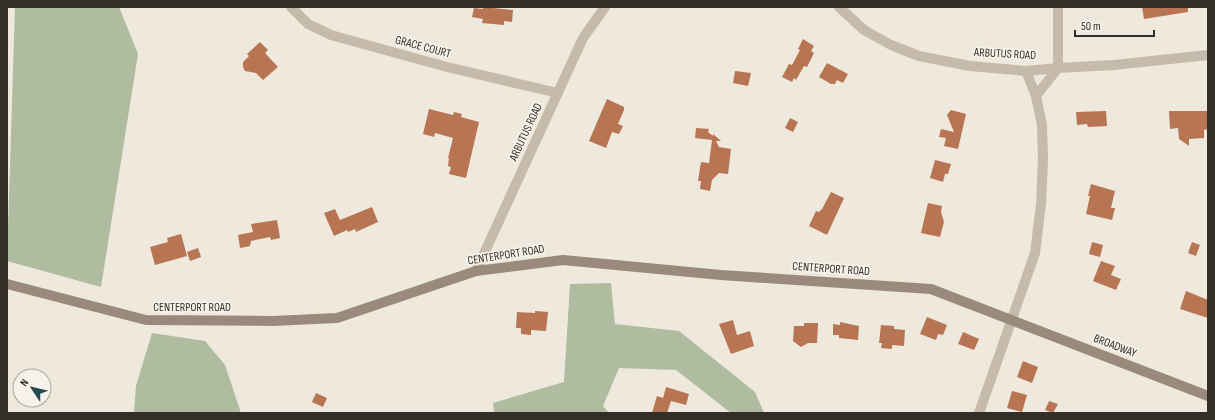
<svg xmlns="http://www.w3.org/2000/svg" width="1215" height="420" viewBox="0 0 1215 420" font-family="'Sofia Sans Condensed',sans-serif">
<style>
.green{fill:#afbc9f}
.building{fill:#b77553}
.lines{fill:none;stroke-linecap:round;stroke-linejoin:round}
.street{stroke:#c6baaa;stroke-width:10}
.secondary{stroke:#998a7c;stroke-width:10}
.labels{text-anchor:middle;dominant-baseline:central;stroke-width:3.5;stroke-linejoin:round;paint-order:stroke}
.street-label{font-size:12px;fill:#342e29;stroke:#f7f2e9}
</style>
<rect width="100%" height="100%" fill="#efe8dd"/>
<g class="green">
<polygon points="15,7 119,7 138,54 101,287 7,261"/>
<polygon points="611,283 615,324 679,331 755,392 764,413 731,413 676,370 619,368 603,406 609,413 494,413 493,403 564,382 570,284"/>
<polygon points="152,333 205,341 225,365 241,413 134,413 136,386"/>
</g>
<g class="building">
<polygon points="483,7 513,10 512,22 504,21 504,25 482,23 483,19 472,17 474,8 483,9"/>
<polygon points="1142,7 1188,7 1188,12 1144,19"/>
<polygon points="803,39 814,46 811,51 814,53 807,67 804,66 796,80 794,78 792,82 782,77 789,64 792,65 800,50 798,49"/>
<polygon points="260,42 268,50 265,53 278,67 263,80 256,73 245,71 243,67 243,62 249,56 247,54"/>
<polygon points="827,63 848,74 843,83 837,80 835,84 831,84 819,77"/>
<polygon points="735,71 751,73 748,86 733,83"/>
<polygon points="607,99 624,107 624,110 618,124 623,126 619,134 612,132 606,148 589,141"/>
<polygon points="429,109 453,115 454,112 462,114 461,117 479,122 466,178 449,174 451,167 448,166 449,158 448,158 453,138 435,133 434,137 423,134"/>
<polygon points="951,110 966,114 958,149 944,146 946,138 939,137 941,129 954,132 947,115"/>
<polygon points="1106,111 1107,126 1088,127 1087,124 1077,125 1076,112"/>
<polygon points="1169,111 1208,111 1208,129 1204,130 1204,138 1189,139 1189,146 1179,139 1178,128 1170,129"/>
<polygon points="790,118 798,122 793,132 785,128"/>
<polygon points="696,128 709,129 708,132 713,136 713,134 721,141 716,141 719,147 731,149 728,174 719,173 712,180 710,191 700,189 701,181 698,181 701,162 709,163 712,140 695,138"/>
<polygon points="935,160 951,164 948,174 945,174 943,182 930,178"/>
<polygon points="1091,184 1115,191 1111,208 1115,208 1112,220 1086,214 1090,196 1088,196"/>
<polygon points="831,192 844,198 827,235 809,226 816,211 819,212 822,209"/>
<polygon points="928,203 942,206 941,212 944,222 940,237 921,233"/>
<polygon points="372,207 378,222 356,232 355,229 348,232 347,230 334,236 324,213 335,209 340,220"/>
<polygon points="277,220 280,238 271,240 270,237 251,241 250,246 240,248 238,235 253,232 251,224"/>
<polygon points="181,234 187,256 155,265 150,247 168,242 167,238"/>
<polygon points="1092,242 1103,245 1100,257 1089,254"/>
<polygon points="1192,242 1200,245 1196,256 1188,253"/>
<polygon points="198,248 201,257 190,261 187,252"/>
<polygon points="1101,261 1115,266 1111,275 1121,279 1116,290 1093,281"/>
<polygon points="1186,291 1208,300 1208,318 1180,309"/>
<polygon points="535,311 548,312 546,331 531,330 531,335 521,334 521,328 516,328 517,312 535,313"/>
<polygon points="927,317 947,325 943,335 938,334 936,340 920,334"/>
<polygon points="733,320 737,335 750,331 754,346 731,354 719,324"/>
<polygon points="840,322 859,326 858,340 839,338 839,335 833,335 833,324 840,325"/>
<polygon points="804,323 818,323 817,343 808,343 801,347 793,341 794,326 804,326"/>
<polygon points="881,325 894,326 894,329 905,330 904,346 892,345 892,349 881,348 882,343 879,343"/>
<polygon points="963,332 979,339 974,350 958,344"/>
<polygon points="1023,361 1038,367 1032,383 1017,377"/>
<polygon points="666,387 689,394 686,405 671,401 667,413 652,413 657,396 663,398"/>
<polygon points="1012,391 1027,395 1022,412 1007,408"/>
<polygon points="316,393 327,398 323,407 312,402"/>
<polygon points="1049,401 1058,404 1053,413 1045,410"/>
</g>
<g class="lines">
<g class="street">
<polyline points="291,7 308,24 331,35 447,67 558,93"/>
<polyline points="839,7 864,30 891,45 919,56 970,66 1026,71 1058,68 1114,65 1208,55"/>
<polyline points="1036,96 1058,68 1058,7"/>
<polyline points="476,271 583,38 605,7"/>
<polyline points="979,413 1035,253 1041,204 1043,160 1042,125 1036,96 1026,71"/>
</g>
<polyline class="secondary" points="7,284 146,320 273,321 337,318 476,271 563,260 721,275 931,289 1208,396"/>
</g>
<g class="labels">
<g class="street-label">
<text transform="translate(423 47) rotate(15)">GRACE COURT</text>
<text transform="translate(1005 54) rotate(3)">ARBUTUS ROAD</text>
<text transform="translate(526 132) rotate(-65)">ARBUTUS ROAD</text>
<text transform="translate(506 255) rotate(-9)">CENTERPORT ROAD</text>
<text transform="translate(831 269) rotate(4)">CENTERPORT ROAD</text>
<text x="192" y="307">CENTERPORT ROAD</text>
<text transform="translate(1115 346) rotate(21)">BROADWAY</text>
</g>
</g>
<rect width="1215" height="420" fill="none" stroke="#342e29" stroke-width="16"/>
<g transform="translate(32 388) rotate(305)"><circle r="19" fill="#f7f2e9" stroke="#a9a49c"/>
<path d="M0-3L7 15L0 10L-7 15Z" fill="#234951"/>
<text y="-6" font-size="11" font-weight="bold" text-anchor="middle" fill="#342e29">N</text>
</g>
<path d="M1075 30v6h79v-6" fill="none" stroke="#342e29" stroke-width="2"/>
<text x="1081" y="30" font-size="12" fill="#342e29" stroke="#f7f2e9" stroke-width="3" paint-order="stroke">50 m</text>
</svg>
